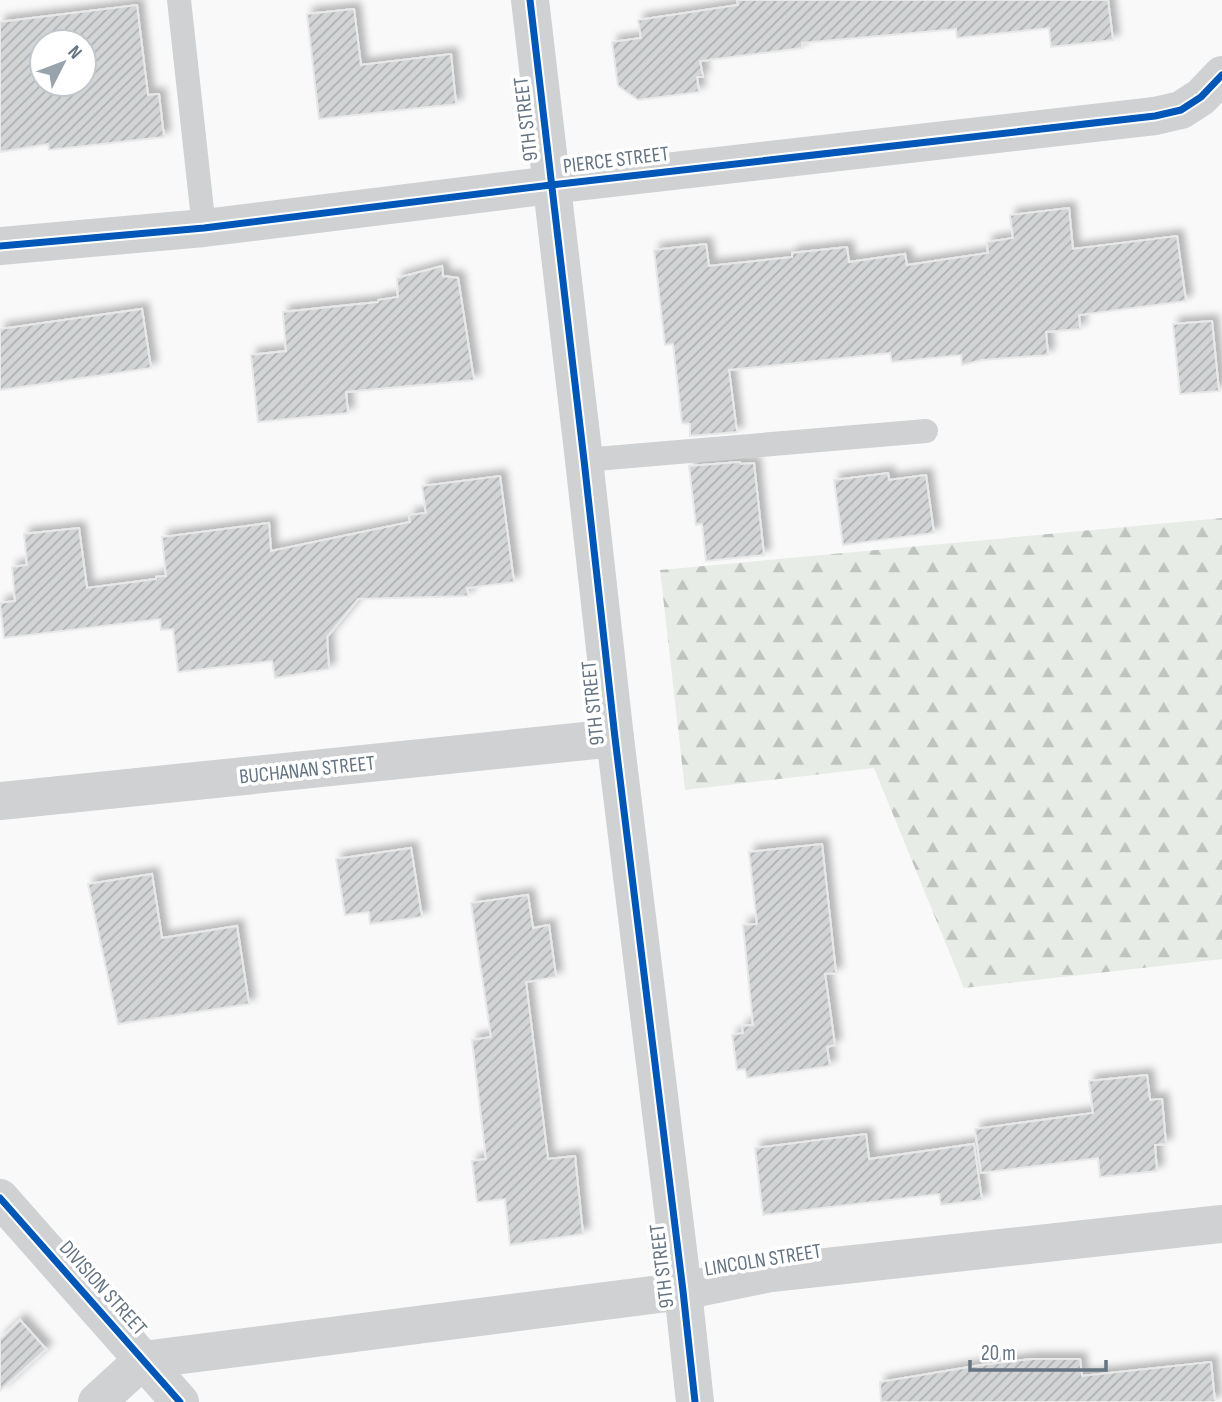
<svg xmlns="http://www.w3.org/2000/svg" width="1222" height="1402" viewBox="0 0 1222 1402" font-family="'Sofia Sans Condensed',sans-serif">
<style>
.forest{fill:url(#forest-firs)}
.building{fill:url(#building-hatch);stroke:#e8e8e8;stroke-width:2;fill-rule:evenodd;filter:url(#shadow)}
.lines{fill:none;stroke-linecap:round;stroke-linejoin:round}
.service{stroke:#cfd1d2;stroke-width:24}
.minor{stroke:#cfd1d2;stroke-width:38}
.tertiary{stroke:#cfd1d2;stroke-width:38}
.cycleway-casing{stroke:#fff;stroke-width:11}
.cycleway{stroke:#0057b8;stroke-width:7}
.labels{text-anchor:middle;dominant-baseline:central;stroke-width:7;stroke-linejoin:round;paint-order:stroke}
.street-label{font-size:21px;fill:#657482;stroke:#fff}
</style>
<defs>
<pattern id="forest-firs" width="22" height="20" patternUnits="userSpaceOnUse" patternTransform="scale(1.75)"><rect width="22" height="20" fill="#e8ece7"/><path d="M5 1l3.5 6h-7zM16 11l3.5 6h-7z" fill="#c0c4c1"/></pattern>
<pattern id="building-hatch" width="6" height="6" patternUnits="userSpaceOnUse" patternTransform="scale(1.75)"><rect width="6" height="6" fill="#d2d4d5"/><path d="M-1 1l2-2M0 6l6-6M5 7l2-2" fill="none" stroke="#aeb1b2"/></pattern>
<filter id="shadow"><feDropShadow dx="6" dy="-6" stdDeviation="3.5" flood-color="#0004"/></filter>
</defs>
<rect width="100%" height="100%" fill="#f9f9f9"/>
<polygon class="forest" points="1222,518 1222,959 964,988 874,768 685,790 660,570"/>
<g class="building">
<polygon points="737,0 1108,0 1113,40 1051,47 1049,28 957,38 956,29 802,43 802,48 700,61 703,77 697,77 699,92 638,100 618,86 612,42 641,38 638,20 738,5"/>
<path d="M137,5L148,95L159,94L164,137L49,150L48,144L0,152V22ZM42,42H84V84H42Z"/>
<polygon points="354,9 361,65 451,54 456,104 319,119 307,14"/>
<polygon points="1069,208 1073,249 1177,236 1186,301 1079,315 1080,329 1046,332 1048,355 982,360 962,365 961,355 892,362 890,353 729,370 737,432 690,436 690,424 682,423 673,344 665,345 654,250 706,244 709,266 792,257 792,253 847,247 849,262 905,254 907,265 988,253 987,242 1013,238 1010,215"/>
<polygon points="442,266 443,276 458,278 474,380 346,392 348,413 258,422 251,355 286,351 283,312 378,302 378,300 398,297 397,278"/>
<polygon points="142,309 151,368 0,390 0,329"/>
<polygon points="1212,321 1219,391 1180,394 1173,324"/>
<polygon points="740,462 741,464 754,463 764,555 706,561 702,524 696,525 689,466"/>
<polygon points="888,473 889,480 926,475 934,533 843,545 834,480"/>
<polygon points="500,476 514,582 467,588 468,596 358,599 327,637 329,669 275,678 272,661 178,672 173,629 161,630 160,619 4,638 0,603 15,601 12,567 27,565 24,534 79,528 87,588 156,579 156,577 166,576 162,537 269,523 271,551 410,522 409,515 426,513 422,486"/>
<polygon points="822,844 836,973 825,974 835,1045 827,1047 830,1066 747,1078 745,1069 737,1070 732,1035 743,1033 742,1026 753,1025 743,925 757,924 749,852"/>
<polygon points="411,848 422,917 370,924 369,912 345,915 336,859"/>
<polygon points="152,874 162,938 237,926 249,1004 118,1024 88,884"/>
<polygon points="528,895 533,928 549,925 556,977 526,982 548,1159 575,1156 583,1234 510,1245 505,1199 477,1202 472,1161 486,1159 472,1040 491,1037 471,903"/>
<polygon points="1147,1075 1150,1100 1162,1099 1166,1144 1155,1145 1157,1171 1100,1177 1098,1158 981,1173 975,1129 1093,1113 1089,1081"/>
<polygon points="866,1134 869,1159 974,1144 982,1200 941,1205 939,1194 763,1215 755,1148"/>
<polygon points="20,1320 46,1349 0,1391 0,1339"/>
<polygon points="1032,1359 1080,1359 1082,1376 1211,1362 1215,1402 881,1402 880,1382 981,1365"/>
</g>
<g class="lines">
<g class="service">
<polyline points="179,0 204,228"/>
<polyline points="584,460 926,431"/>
</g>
<g class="minor">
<polyline points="530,0 584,460 615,738 683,1291 695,1402"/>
<polyline points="0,246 204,228 551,185 1155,116 1181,110 1201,97 1222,75"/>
<polyline points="0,801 615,738"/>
<polyline points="143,1360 683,1291 771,1273 1222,1224"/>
</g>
<g class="tertiary">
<polyline points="0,1198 180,1402"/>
<polyline points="97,1402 143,1360"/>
</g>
<g class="cycleway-casing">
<g id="cycleway">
<polyline points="530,0 584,460 615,738 683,1291 695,1402"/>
<polyline points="0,246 204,228 551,185 1155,116 1181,110 1201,97 1222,75"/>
<polyline points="0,1198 180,1402"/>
</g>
</g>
<use href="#cycleway" class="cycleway"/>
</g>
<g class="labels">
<g class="street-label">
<text transform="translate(526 119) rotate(-97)">9TH STREET</text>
<text transform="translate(616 160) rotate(-7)">PIERCE STREET</text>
<text transform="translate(593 703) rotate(-96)">9TH STREET</text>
<text transform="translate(307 770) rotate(-6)">BUCHANAN STREET</text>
<text transform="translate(763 1260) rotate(-9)">LINCOLN STREET</text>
<text transform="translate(662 1266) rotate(-97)">9TH STREET</text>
<text transform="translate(103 1288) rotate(48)">DIVISION STREET</text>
</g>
</g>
<g transform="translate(63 63) rotate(48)"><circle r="33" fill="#ffffff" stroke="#c1c7cd" stroke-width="2"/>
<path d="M0-5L12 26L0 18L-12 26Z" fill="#99a3ac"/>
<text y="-10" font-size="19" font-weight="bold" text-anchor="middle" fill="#657482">N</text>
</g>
<path d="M970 1360v10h136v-10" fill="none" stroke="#657482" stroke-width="3.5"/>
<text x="981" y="1360" font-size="21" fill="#657482" stroke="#ffffff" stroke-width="5" paint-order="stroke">20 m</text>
</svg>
